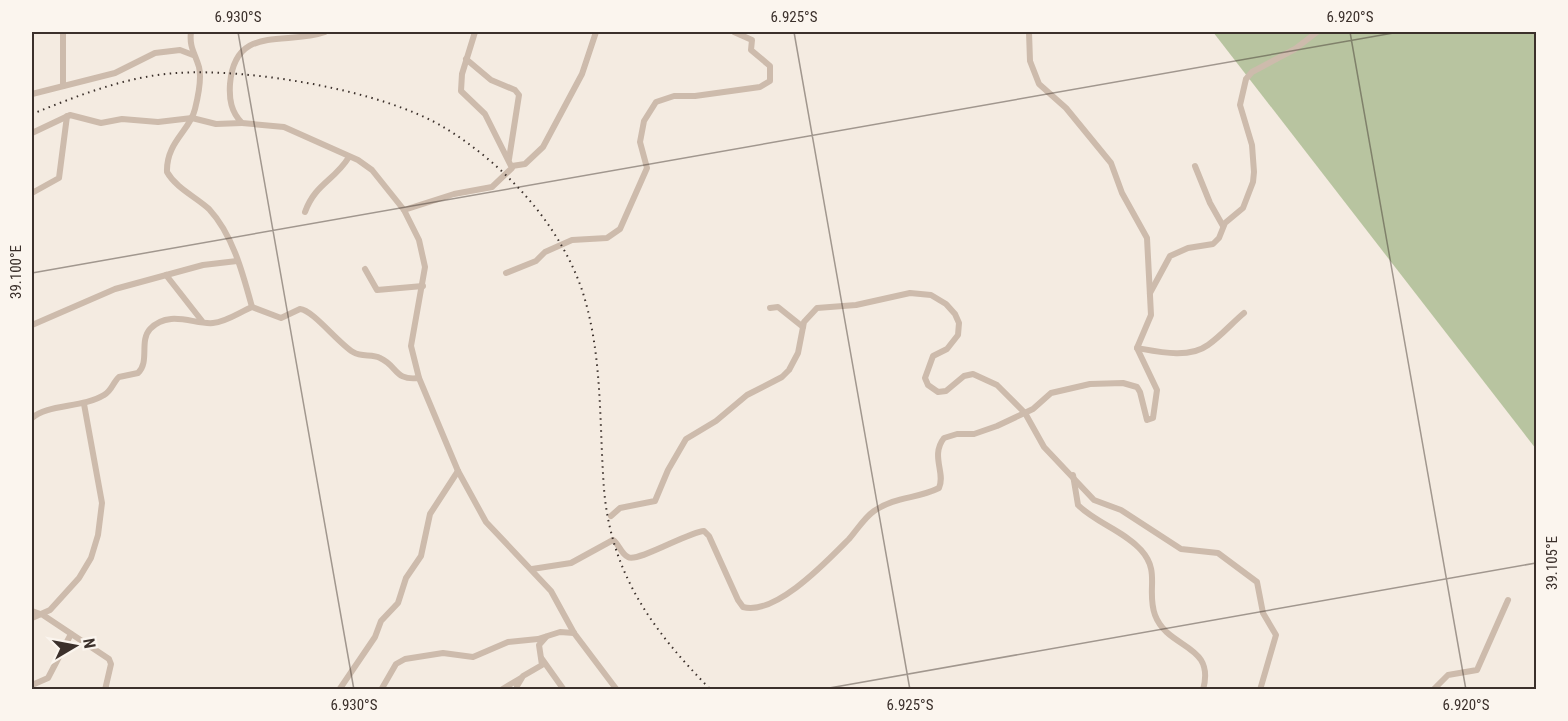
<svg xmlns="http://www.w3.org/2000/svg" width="1568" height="721" viewBox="0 0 1568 721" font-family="'Roboto Condensed',sans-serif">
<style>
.green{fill:#b8c4a0}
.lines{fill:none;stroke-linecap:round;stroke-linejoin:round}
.minor{stroke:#cdbbac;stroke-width:6}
.rail{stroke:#3b302b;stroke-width:2;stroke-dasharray:1.5 4.5;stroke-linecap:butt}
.ticks{fill:none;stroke:#3b302b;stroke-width:1.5;stroke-opacity:0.45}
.neatline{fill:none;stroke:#3b302b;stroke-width:2}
.ticks-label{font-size:15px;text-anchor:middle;fill:#3b302b}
</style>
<rect width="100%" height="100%" fill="#f4ebe1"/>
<polygon class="green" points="1213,32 1536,32 1536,449"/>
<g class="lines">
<g class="minor">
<path d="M191,32C189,47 195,53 199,67C202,79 198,97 195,109C190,131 166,142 167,172C176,188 196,197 209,209C233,235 243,274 252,307"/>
<path d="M325,32C287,46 235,23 230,84C229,99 231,112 242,123L284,127L358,160L372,170L404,210L419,240L425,267L411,346L419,378L458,471L486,522L551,591L574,633L617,690"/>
<polyline points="466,59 491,80 515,90 519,95 509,159"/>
<polyline points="63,86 63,32"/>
<polyline points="32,94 115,73 155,53 180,50 193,55"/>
<polyline points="32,133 70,115 101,123 122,119 158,122 192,118 216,124 242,123"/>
<polyline points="512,166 525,164 543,147 582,74 596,32"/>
<polyline points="1195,166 1210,203 1223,226"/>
<polyline points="32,193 59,178 67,116"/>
<polyline points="404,210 454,194 492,187 512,168 485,114 461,91 462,74 475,32"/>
<path d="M305,212C315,184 334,181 349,157"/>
<polyline points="365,269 377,290 423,286"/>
<polyline points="506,273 536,261 545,252 572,240 607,238 620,229 647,168 640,142 644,121 656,102 674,96 695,96 760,87 770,81 770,66 751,50 752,40 734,32"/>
<polyline points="166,275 202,321"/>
<polyline points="1150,293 1170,256 1188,248 1213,244 1219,238 1225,223 1243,208 1253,182 1254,172 1252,145 1240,105 1246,79 1252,72 1295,49 1317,32"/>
<polyline points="770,308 778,307 803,327"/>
<polyline points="32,325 115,289 203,265 237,261"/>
<path d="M1137,348C1159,352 1189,359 1208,345C1221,336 1232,323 1244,313"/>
<path d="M32,418C47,404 83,408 104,395C112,391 113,382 119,377L138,373C150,362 139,341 150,329C169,309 195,325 213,323C226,322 240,312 252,307L281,318L300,309C313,310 338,343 353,352C362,358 372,353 380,358C398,366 394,381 419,378"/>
<path d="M1073,475L1078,505C1096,523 1124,531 1141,550C1161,572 1146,590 1155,615C1168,650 1216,643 1203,690"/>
<polyline points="611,516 620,508 655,501 668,470 686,439 716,421 747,395 782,377 789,370 798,353 804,322 817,308 856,305 910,293 931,295 946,304 955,314 959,323 958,335 947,349 933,356 925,378 928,385 938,392 946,391 964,376 973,374 997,385 1025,413 1044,447 1094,500 1121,510 1181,549 1218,553 1257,582 1263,613 1276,635 1260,690"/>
<path d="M532,569L571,563L613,540C619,544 621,554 628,557C637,563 688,532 704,531L709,536L738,600L743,607C776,616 828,560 849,539C857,530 864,518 874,511C896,496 917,499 939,488C946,473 930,456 944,438L957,434H974L997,426L1033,409L1051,393L1090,384L1123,383L1137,387L1140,392L1147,420L1153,418L1157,390L1137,348L1151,315L1147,238L1122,193L1111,163L1066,108L1039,84L1030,61L1029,32"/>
<polyline points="32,611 43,615 109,659 111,664 105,690"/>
<polyline points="32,618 50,610 79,578 91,558 98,535 102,503 84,404"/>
<polyline points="542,659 564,690"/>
<polyline points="32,685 48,678 71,634"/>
<polyline points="517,686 523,676 542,665 539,645 546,637"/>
<polyline points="339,690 375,637 381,621 398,603 406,578 421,556 430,514 458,471"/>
<polyline points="381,690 396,664 405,659 443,653 473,657 508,642 538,639 560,632 574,633"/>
<polyline points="501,690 521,678"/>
<polyline points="1433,690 1448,675 1477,670 1508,600"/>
</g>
<path class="rail" d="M32,114C77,96 127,76 177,73C249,68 383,90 445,128C504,164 559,223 582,290C603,354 599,423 604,489C611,574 653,631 711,690"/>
</g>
<path class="ticks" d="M238,32L354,690M794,32L910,690M1350,32L1466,690M32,273L1399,32M818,690L1536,563"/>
<rect width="1568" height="721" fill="none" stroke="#fbf5ee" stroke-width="66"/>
<g transform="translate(75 646) rotate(80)" stroke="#fbf5ee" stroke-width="4.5" paint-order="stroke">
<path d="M0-4.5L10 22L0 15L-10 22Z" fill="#3b302b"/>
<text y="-9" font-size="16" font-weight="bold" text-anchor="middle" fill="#3b302b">N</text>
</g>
<rect x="33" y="33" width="1502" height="655" class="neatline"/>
<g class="ticks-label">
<text x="238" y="22">6.930°S</text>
<text x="794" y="22">6.925°S</text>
<text x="1350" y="22">6.920°S</text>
<text transform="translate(16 272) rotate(-90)" y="5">39.100°E</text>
<text transform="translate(1552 563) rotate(-90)" y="5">39.105°E</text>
<text x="354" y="710">6.930°S</text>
<text x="910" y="710">6.925°S</text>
<text x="1466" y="710">6.920°S</text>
</g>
</svg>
